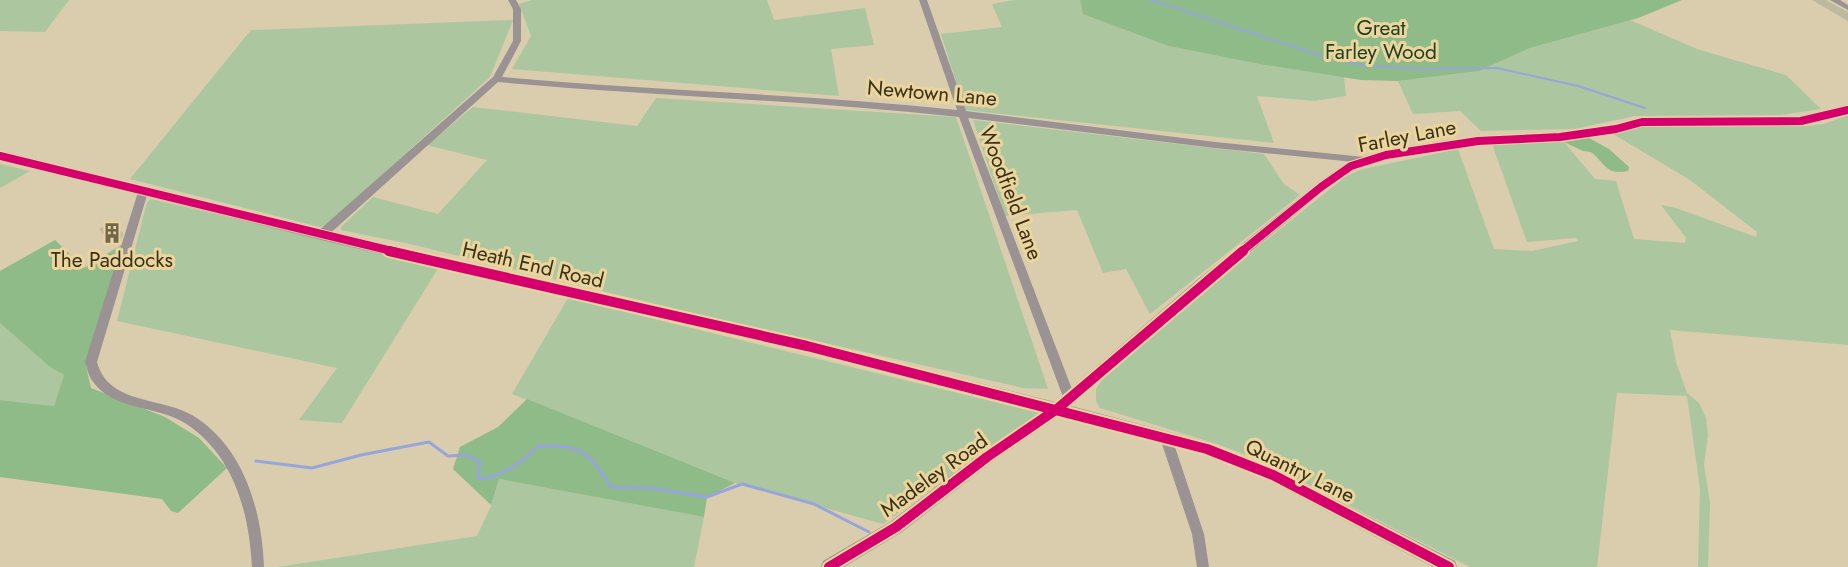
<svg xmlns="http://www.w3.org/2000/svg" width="1848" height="567" viewBox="0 0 1848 567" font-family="Jost,sans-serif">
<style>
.green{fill:#acc69f}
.forest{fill:#8ebb87}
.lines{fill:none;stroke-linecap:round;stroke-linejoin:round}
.stream-far1{stroke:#96a6db;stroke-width:2}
.stream{stroke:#96a6db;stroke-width:3}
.building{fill:#beb89f}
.minor{fill:#9b9294;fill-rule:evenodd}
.tertiary{fill:#9b9294;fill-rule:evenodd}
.cycleway-far1-casing{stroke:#ebd59c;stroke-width:10}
.cycleway-casing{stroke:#ebd59c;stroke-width:14}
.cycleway-far1{stroke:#d6006c;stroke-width:8}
.cycleway{stroke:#d6006c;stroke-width:10}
.labels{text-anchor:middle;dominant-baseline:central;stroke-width:6;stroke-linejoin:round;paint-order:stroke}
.park-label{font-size:21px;fill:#1a3f23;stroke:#ebd59c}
.street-label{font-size:21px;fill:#383019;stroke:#ebd59c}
.poi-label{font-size:21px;fill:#383019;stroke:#ebd59c}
</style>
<rect width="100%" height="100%" fill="#d9cdae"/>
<g class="green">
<polygon points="0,0 69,0 45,32 0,31"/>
<polygon points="532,0 767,0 774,20 865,8 874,45 831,49 839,96 512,69 531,36 519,4"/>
<polygon points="1014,0 1080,0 1083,14 1304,70 1344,77 1346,96 1315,101 1257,96 1274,143 965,110 941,34 1002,27 992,4"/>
<polygon points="513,20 490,77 328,224 320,227 130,179 251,30"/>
<polygon points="1630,20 1697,49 1786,75 1821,109 1781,115 1635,116 1574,129 1481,131 1460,111 1413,114 1398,81 1479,71 1530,48"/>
<polygon points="656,98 956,117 1048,389 1023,388 701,315 410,244 341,230 341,227 373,197 438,214 487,160 427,145 473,107 637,126"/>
<polygon points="1848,115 1848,345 1670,330 1676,362 1687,393 1699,403 1706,418 1708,435 1704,465 1710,503 1708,567 1698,567 1700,489 1687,396 1617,393 1597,567 1470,567 1260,460 1217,444 1110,411 1100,408 1096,401 1096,389 1103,378 1188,303 1345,177 1359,170 1458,149 1494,249 1532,251 1578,241 1576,238 1527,242 1492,144 1564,142 1595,179 1616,181 1634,239 1685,243 1686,238 1661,205 1676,208 1756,237 1757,232 1690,180 1613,134 1645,126 1806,126 1824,124"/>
<polygon points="973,120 1264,154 1284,184 1300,195 1150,314 1126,269 1103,273 1077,210 1005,216"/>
<polygon points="0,164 30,171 0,188"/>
<polygon points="151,199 439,267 342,423 299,420 337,368 117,321 147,202"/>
<polygon points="568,298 1040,413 883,524 735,483 512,394"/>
<polygon points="0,323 50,367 64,375 54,406 0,400"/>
<polygon points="499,479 704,517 694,567 278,567 477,536 491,506"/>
</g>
<g class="forest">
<polygon points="1080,0 1682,0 1638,18 1530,48 1479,71 1398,81 1361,80 1260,64 1169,46 1083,14"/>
<path d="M1589,138L1609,149L1629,167L1628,171C1605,175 1606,164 1591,152L1583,151L1564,142Z"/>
<polygon points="55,240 84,268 123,244 86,366 91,388 165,417 199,438 227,468 178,513 171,511 162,499 0,477 0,400 54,406 64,375 50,367 0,323 0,271"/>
<polygon points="527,399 735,483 707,497 704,517 499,479 491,505 453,469 460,447 498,427"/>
</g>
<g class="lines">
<polyline class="stream-far1" points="1151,0 1319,55 1361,65 1423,69 1497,68 1578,86 1645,108"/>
<path class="stream" d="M256,461L312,468L361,455L429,442L448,456L466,455L480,462L478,479C504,476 520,464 538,446C581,444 589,452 611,487L651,488L707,497L742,484L814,504L869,532"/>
</g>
<g class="building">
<polygon points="1812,0 1826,0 1848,12 1848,21"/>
<polygon points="113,222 123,233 121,239 111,244 99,229"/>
</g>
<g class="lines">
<g class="minor">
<path d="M508,0H516L521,9V41L502,77C653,91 805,94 957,110L919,0H927L966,111L1215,142L1364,157L1369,160L1364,163L1215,148L968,118L1075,397L1073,400L1069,402L1065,400L1063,397L959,117C806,100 651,96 498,82L325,238H317L316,235L317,232L493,77L513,41V9Z"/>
<polygon points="1830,0 1840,0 1848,5 1848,10"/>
<path d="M143,188L148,192L97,362C108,404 160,397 192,415C244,446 262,511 264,567H252C249,512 234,455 185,423C156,405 111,411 91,379C88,374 87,368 85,362L138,192Z"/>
<polygon points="1166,433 1170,434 1172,438 1204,534 1209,567 1197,567 1192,534 1160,438 1162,434"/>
</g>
<polygon class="tertiary" points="1848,106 1848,114 1801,125 1642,126 1616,133 1560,141 1478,145 1387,159 1355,169 1325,190 1207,288 1071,406 1207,442 1278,470 1455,561 1457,567 1433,567 1268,480 1206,455 1059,416 992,462 902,532 844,567 821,567 823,561 890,522 982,452 1042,411 807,352 321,240 0,160 0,152 321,230 807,340 1055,402 1197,280 1317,184 1347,163 1386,151 1478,137 1560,133 1616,125 1642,118 1801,117"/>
<g class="cycleway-far1-casing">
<g id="cycleway-far1">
<polyline points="0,156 396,252"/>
<polyline points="1241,252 1321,187 1351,166 1386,155 1478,141 1560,137 1616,129 1642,122 1801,121 1848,110"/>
</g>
</g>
<g class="cycleway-casing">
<g id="cycleway">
<polyline points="389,251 807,346 1207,449 1273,475 1449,567"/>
<polyline points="829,567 896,527 987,457 1057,409 1243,251"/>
</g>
</g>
<use href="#cycleway-far1" class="cycleway-far1"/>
<use href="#cycleway" class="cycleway"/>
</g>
<defs>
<g id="building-bare" transform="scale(1.62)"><path d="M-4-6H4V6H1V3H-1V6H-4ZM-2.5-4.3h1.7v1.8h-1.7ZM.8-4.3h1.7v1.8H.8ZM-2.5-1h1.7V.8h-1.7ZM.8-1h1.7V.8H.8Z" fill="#70674d" stroke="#ebd59c" stroke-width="2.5" paint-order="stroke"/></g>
</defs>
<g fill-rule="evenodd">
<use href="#building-bare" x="112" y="233"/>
</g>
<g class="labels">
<g class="park-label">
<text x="1381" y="28">Great<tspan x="1381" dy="24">Farley Wood</tspan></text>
</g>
<g class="street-label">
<text transform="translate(932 93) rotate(5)">Newtown Lane</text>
<text transform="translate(1407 136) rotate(-11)">Farley Lane</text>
<text transform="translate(1011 193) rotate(69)">Woodfield Lane</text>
<text transform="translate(533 265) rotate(13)">Heath End Road</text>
<text transform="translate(1300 471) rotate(26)">Quantry Lane</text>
<text transform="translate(934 475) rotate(-36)">Madeley Road</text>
</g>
<g class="poi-label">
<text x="112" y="260">The Paddocks</text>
</g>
</g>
</svg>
